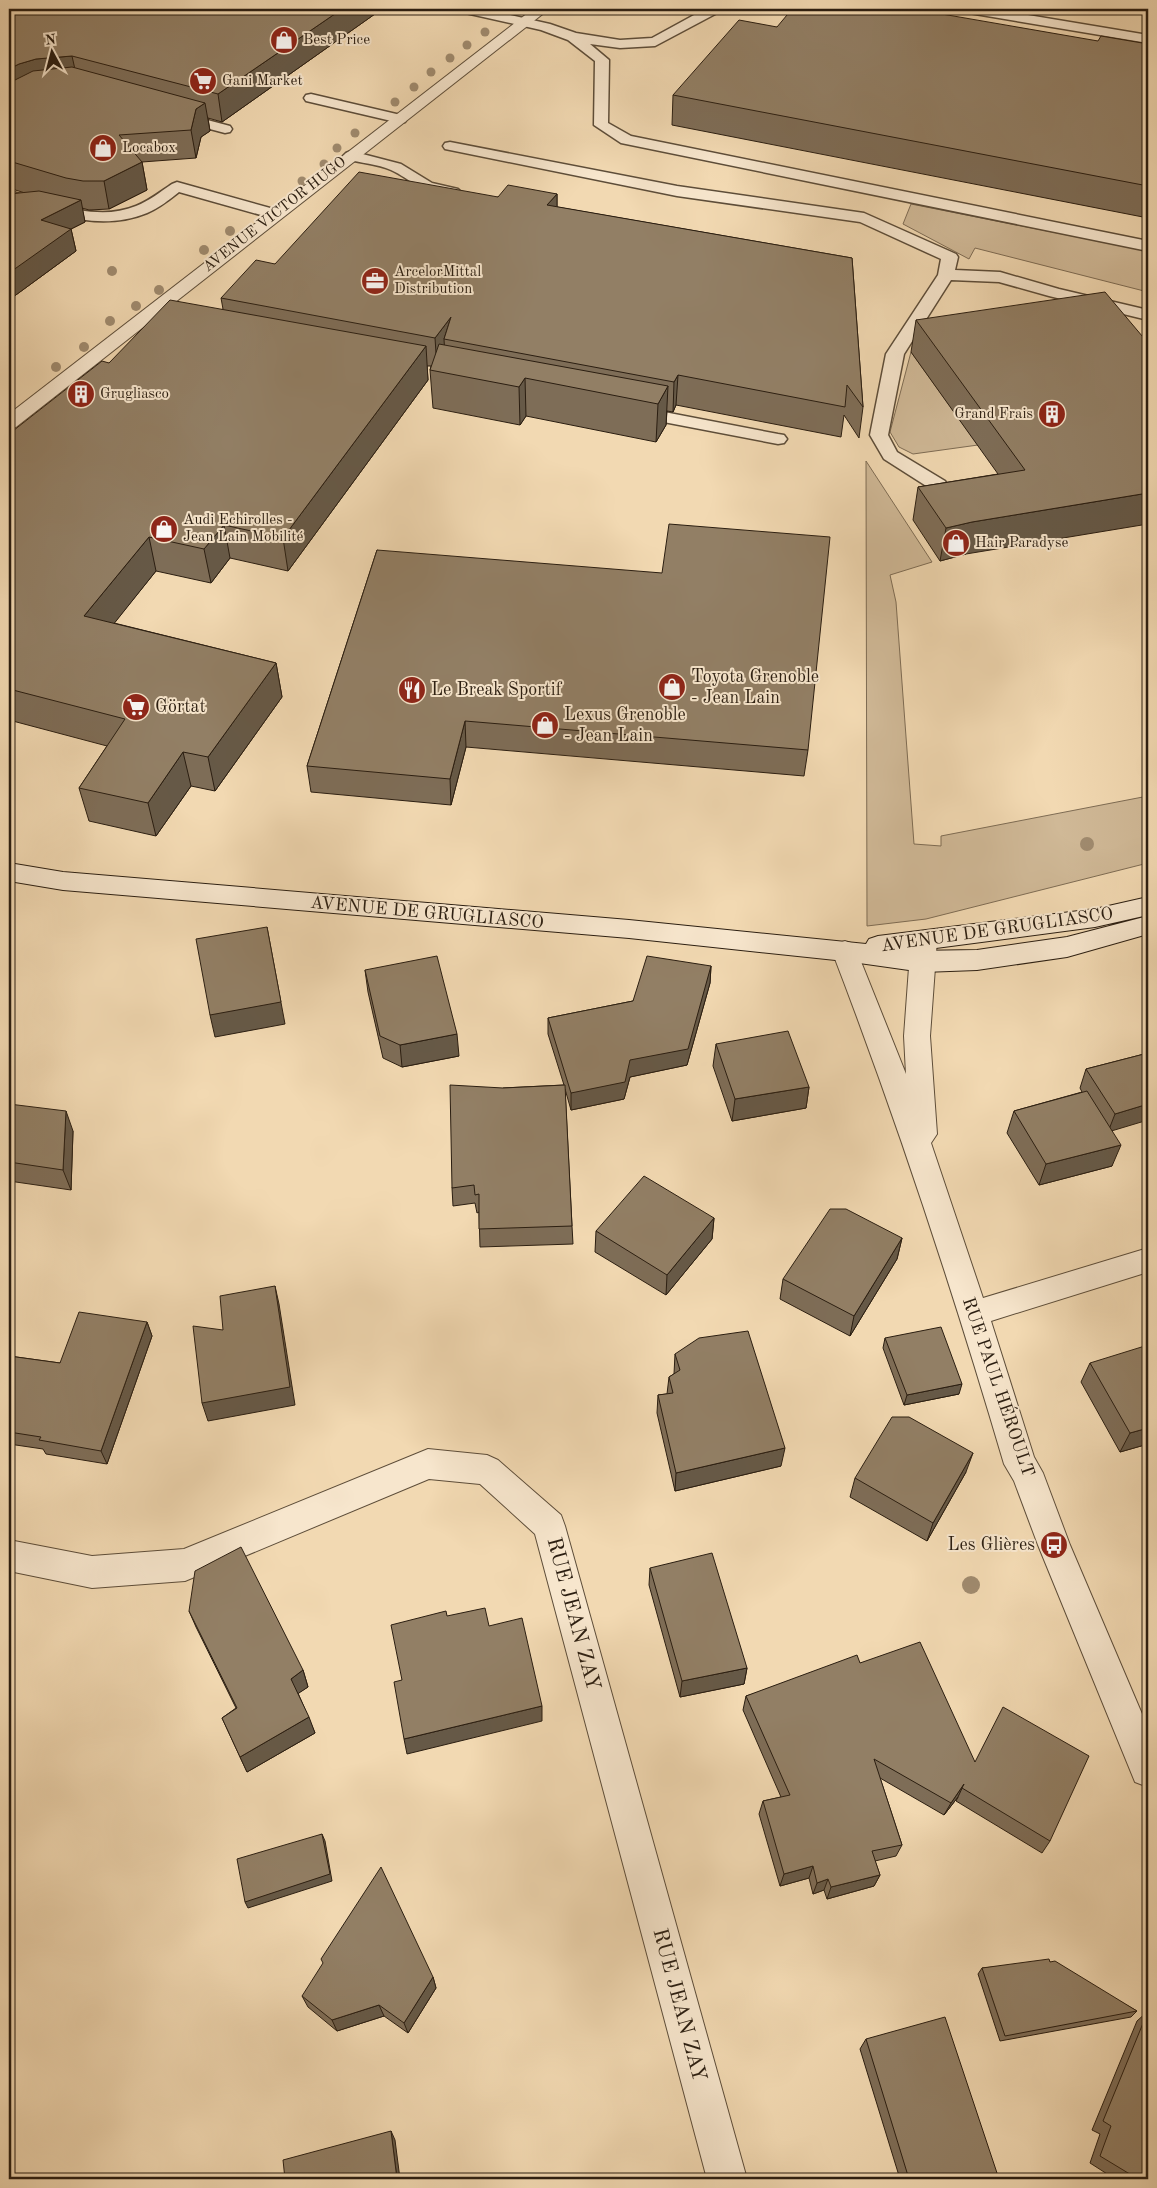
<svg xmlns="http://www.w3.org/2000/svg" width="1157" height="2188" viewBox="0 0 1157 2188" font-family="'Old Standard TT',serif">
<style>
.green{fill:#d0b997;stroke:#7e6c54}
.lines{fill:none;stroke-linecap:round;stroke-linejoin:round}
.service-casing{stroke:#5d4d39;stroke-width:3}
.minor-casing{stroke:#5d4d39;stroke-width:2}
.tertiary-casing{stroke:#5d4d39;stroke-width:2}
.secondary-casing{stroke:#2b1e11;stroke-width:2}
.service{fill:#f7e6cd;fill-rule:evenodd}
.minor{fill:#f7e6cd;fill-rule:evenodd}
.tertiary{fill:#f7e6cd;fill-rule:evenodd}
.secondary{fill:#f7e6cd;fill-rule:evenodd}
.tree{fill:#a08b6f}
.wall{fill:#7e6d57;stroke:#2b1e11}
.shaded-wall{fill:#665947;stroke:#2b1e11}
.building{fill:#927f65;stroke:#2b1e11}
.labels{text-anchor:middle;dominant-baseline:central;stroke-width:4;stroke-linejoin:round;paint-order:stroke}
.far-poi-label{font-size:15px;fill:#2b1e11;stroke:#f7e6cd;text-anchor:start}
.far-street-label{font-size:15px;fill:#2b1e11;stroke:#f7e6cd}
.poi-label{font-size:18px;fill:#2b1e11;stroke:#f7e6cd;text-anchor:start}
.street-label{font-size:18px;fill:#2b1e11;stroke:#f7e6cd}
.near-street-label{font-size:21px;fill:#2b1e11;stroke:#f7e6cd}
</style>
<rect width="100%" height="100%" fill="#f2d9b2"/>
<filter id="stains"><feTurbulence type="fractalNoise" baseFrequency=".004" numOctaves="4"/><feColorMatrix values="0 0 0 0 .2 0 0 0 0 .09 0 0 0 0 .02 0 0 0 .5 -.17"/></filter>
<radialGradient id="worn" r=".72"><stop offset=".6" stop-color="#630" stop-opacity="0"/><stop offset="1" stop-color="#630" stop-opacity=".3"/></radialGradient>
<g class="green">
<polygon points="911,204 1148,251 1148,292 975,248 969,259 903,224"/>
<polygon points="911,352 978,445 913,454 899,447 890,432"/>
<polygon points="866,461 932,562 890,575 896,602 914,844 941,846 941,836 1148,796 1148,863 926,919 867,926"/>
</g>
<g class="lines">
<g class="service-casing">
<g id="service">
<polygon points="459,9 483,9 550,24 576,33 620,40 652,38 705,9 721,9 719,12 655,46 620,48 590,44 609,60 608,123 631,136 1148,241 1148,251 621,143 594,125 595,61 568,40 541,30 461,12"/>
<polygon points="962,9 992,9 1148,35 1148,43 969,13"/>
<polygon points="311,94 405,116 407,119 405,122 400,123 306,101 304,98 306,95"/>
<polygon points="177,112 230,126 232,129 230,132 225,133 172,119 170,116 172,113"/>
<polygon points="450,142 677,186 864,213 956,254 958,257 955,270 1000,272 1059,289 1148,310 1148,320 1049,296 999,282 951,280 904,354 888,435 897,452 945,481 947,485 945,489 938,491 931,489 884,459 870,435 886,354 938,275 941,259 860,222 677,196 445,149 443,146 445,143"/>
<path d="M351,151L401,164L432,183L458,189L461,192L458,195C432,202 413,180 391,170C378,164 360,163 346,159L343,156L346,153Z"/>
<path d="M177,182L281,211L283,214L281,217L275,219L179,192C169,200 159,208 147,213C101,232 54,214 9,201V191C49,201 95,223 136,206C149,201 160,192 172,184Z"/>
<polygon points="633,406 778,434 784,435 787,439 784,443 778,444 627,415 624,411 627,407"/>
</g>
</g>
<g class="minor-casing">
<g id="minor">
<path d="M924,931L933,933L937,940L930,1036L937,1134L931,1143L983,1298L1148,1248V1272L991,1321L1034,1457L1043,1473L1070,1545L1148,1728V1787L1135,1782L1038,1545L1014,1481L1004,1464C953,1291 897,1120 832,951L836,944L845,941L854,944L906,1074L904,1036L911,940L915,933Z"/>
<polygon points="428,1449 487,1455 498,1460 561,1515 565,1526 747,2179 707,2179 535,1534 480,1484 429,1479 185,1581 92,1588 9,1571 9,1540 92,1556 184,1549"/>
</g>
</g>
<g class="tertiary-casing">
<polygon id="tertiary" points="533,9 549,9 16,427 9,429 9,414"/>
</g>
<g class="secondary-casing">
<polygon id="secondary" points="9,863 63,872 629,920 866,944 869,939 878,936 1095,909 1148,897 1148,915 1095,927 913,951 977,950 1067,937 1148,916 1148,934 1067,957 977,970 923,972 845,961 629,938 63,890 9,881"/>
</g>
<use href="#service" class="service"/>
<use href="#minor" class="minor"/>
<use href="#tertiary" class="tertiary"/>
<use href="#secondary" class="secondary"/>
</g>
<g class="tree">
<circle cx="485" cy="32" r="4.5"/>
<circle cx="467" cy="45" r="4.5"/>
<circle cx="450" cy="58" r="4.5"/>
<circle cx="431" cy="72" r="4.5"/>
<circle cx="414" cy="87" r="4.5"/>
<circle cx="395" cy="102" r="4.5"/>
<circle cx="355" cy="133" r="4.5"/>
<circle cx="337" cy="148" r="4.5"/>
<circle cx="324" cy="164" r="4.5"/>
<circle cx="302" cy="181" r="4.5"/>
<circle cx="230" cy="231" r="5"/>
<circle cx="204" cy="250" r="5"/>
<circle cx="112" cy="271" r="5"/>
<circle cx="159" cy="290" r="5"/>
<circle cx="136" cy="306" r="5"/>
<circle cx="110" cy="321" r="5"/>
<circle cx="84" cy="347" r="5"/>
<circle cx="56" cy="367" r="5"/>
<circle cx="1087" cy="844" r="7"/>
<circle cx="971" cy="1585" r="9"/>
</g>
<g class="wall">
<polygon points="9,9 382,9 222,122 208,118 210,131 201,137 196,158 142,162 147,190 109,209 89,210 82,208 85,222 71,229 76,251 9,300 9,194 25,193 9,188"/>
<polygon points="777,27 1148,44 1148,218 672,125 673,95"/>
<polygon points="557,194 557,207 852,258 863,407 859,438 844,415 841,437 676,405 673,412 667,411 666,425 656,442 526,416 520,425 433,408 430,370 431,366 427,366 428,380 288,571 230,558 211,583 156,571 114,623 276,663 282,697 215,791 191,786 156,836 89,821 79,788 107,746 9,720 9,434 109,363 223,309 221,298 275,264 498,197"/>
<polygon points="916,320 1148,343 966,554 940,561 913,520 918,487 998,474 911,352"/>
<polygon points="377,550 808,750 804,776 466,747 451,805 311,792 307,766"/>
<polygon points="711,966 710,983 687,1065 630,1077 624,1099 571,1110 565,1089 572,1226 573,1244 480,1247 479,1212 477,1213 475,1203 453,1206 452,1188 503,1088 564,1085 548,1034 548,1018 633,1001"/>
<polygon points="365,970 459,1056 402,1067 383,1058 368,992"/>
<polygon points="716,1044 809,1087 806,1108 732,1121 713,1066"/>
<polygon points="1148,1053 1112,1131 1112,1166 1039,1185 1007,1133 1014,1111 1082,1092 1080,1088 1086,1069"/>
<polygon points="9,1104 73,1131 71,1190 9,1181"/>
<polygon points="714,1218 712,1239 666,1295 595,1252 596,1231"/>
<polygon points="902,1238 897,1259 850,1336 780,1299 783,1279"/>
<polygon points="147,1322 152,1336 107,1464 46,1454 43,1449 9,1444 9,1356 60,1363"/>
<polygon points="885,1338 959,1394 904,1405 883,1348"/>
<polygon points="675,1354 781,1466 675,1491 657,1413 658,1395 667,1394 669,1377 674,1374"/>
<polygon points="1090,1363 1148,1444 1120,1452 1081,1382"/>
<polygon points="966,1472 927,1541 850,1497 855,1478"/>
<polygon points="650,1568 747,1668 744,1684 680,1697 649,1585"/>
<polygon points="189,1611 303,1670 308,1687 298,1693 315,1733 247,1772 222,1718 236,1708 196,1627"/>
<polygon points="860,1663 975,1762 1050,1841 1042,1853 956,1801 958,1797 944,1815 880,1778 902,1845 896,1856 875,1861 880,1875 874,1886 827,1899 824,1890 813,1894 809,1878 780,1886 759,1814 763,1801 781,1797 743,1710 746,1696"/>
<polygon points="1050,1962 1137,2011 1131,2017 1000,2041 978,1974 982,1968"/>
<polygon points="433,1977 436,1988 408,2033 384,2016 337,2031 308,2007 302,1996"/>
<polygon points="1148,2011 1148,2179 1115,2179 1090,2163 1100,2134 1092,2130 1137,2021"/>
<polygon points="866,2039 999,2179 900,2179 860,2049"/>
</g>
<g class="shaded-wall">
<polygon points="342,9 382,9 222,122 218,94"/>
<polygon points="72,56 78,83 9,100 9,69 19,64 36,59"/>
<polygon points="205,103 210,131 201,137 196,158 191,130 196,109"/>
<polygon points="142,162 147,190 109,209 104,181"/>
<polygon points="557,194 557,223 547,205"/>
<polygon points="81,200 85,222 71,229 76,251 9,300 9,273 41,220"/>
<polygon points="451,317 444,339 445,357 437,368 435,338"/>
<polygon points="426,346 428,380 288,571 283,538"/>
<polygon points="678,375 676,405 673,412 674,382"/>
<polygon points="525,378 526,416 520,425 519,387"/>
<polygon points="668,386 666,425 656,442 658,404"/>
<polygon points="1148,493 1148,524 966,554 940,561 946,528 972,522"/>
<polygon points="224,525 230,558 211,583 204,549"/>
<polygon points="149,537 156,571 93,650 84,616"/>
<polygon points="276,663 282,697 215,791 208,757"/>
<polygon points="465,721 466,747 451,805 450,779"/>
<polygon points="183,752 191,786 156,836 148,803"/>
<polygon points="267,927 285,1024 215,1037 210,1015"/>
<polygon points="711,966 710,983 687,1065 630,1077 624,1099 571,1110 571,1093 630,1060"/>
<polygon points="457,1034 459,1056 402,1067 400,1045"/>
<polygon points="809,1087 806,1108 732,1121 735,1099"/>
<polygon points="1148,1104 1148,1120 1108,1132 1115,1114"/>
<polygon points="66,1111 73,1131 71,1190 63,1170"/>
<polygon points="1121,1145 1112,1166 1039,1185 1046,1164"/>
<polygon points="714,1218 712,1239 666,1295 667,1275"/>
<polygon points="902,1238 897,1259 850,1336 854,1316"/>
<polygon points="275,1286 279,1304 295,1405 208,1421 202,1403"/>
<polygon points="147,1322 152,1336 107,1464 101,1451"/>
<polygon points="962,1384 959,1394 904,1405 907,1395"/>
<polygon points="1148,1428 1148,1444 1120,1452 1130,1433"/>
<polygon points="785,1448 781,1466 675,1491 676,1473"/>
<polygon points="973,1453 966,1472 927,1541 933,1523"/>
<polygon points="747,1668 744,1684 680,1697 682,1681"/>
<polygon points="303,1670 308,1687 296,1695 291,1679"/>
<polygon points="542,1706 542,1721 407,1754 404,1739"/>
<polygon points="309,1717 315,1733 247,1772 240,1757"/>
<polygon points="964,1784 958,1797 944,1815 951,1803"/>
<polygon points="322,1834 325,1841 332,1881 248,1908 245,1902"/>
<polygon points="813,1866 809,1878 780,1886 784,1874"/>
<polygon points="880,1875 874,1886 827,1899 831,1887"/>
<polygon points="828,1879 824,1890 813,1894 817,1883"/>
<polygon points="433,1977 436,1988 408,2033 404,2023"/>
<polygon points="379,2005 384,2016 337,2031 332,2020"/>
<polygon points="391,2131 395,2140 400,2179 397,2179"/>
</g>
<g class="building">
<polygon points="9,9 342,9 218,94 72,56 36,59 19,64 9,69"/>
<polygon points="792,9 913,9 1098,41 1101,36 1148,44 1148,186 673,95 739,20 777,27"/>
<polygon points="72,67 205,103 196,109 191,130 119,135 142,162 104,181 83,181 66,178 9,161 9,83 33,71"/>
<polygon points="359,172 498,197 508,185 557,194 547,205 852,258 863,407 847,385 845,407 678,375 674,382 444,339 451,317 435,338 221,298 256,260 275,264"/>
<polygon points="39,191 81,200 41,220 71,229 9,273 9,194"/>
<polygon points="1105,292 1148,343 1148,493 972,522 946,528 918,487 1025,470 916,320"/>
<polygon points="170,300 426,346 283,538 224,525 204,549 149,537 84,616 276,663 208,757 183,752 148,803 79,788 125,719 9,689 9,434 102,361 109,363"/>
<polygon points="439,344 668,386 658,404 525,378 519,387 430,370"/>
<polygon points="669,524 830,537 808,750 465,721 450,779 307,766 377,550 662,573"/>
<polygon points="267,927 281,1002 210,1015 196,939"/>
<polygon points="437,956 457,1034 400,1045 380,1036 365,970"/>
<polygon points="647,956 711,966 688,1049 630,1060 625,1082 571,1093 548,1018 633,1001"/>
<polygon points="788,1031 809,1087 735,1099 716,1044"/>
<polygon points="1148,1053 1148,1104 1115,1114 1086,1069"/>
<polygon points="450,1085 503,1088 565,1085 572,1226 479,1229 479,1194 475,1195 474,1185 452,1188"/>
<polygon points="1087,1091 1121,1145 1046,1164 1014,1111"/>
<polygon points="9,1104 66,1111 63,1170 9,1162"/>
<polygon points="644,1176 714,1218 667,1275 596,1231"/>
<polygon points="830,1209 846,1209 902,1238 854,1316 783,1279"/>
<polygon points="275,1286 290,1387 202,1403 193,1326 223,1330 220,1296"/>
<polygon points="79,1312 147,1322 101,1451 39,1440 41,1437 9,1432 9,1356 60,1363"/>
<polygon points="941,1327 962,1384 907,1395 885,1338"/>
<polygon points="748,1331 785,1448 676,1473 658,1395 673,1393 669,1377 680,1370 675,1354 699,1338"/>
<polygon points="1148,1345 1148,1428 1130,1433 1090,1363"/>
<polygon points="892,1417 909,1417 973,1453 933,1523 855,1478"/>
<polygon points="241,1547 303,1670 291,1679 309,1717 240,1757 222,1718 237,1708 189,1611 195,1571"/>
<polygon points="712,1553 747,1668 682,1681 650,1568"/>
<polygon points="485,1608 489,1626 522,1618 542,1706 404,1739 394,1682 402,1680 391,1625 446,1611 447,1616"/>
<polygon points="920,1642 975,1762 1003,1707 1089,1756 1050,1841 962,1788 964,1784 951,1803 874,1759 902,1845 872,1851 880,1875 831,1887 828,1879 817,1883 813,1866 784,1874 763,1801 790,1795 746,1696 857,1655 860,1663"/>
<polygon points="322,1834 330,1874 245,1902 237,1859"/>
<polygon points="381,1867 433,1977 404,2023 379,2005 332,2020 302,1996 323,1963 321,1959"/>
<polygon points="1049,1959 1050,1962 1055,1961 1137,2011 1005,2036 982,1968"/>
<polygon points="1148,2011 1148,2179 1138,2179 1100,2156 1111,2126 1103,2121"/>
<polygon points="945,2017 999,2179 909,2179 866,2039"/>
<polygon points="391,2131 397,2179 285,2179 283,2160"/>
</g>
<defs>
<g id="shop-disc" transform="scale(1.4375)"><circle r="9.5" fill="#8f2418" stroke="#f7e6cd"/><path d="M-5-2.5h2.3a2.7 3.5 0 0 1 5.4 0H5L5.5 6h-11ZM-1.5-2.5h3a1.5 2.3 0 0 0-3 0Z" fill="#fff"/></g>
<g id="supermarket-disc" transform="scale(1.4375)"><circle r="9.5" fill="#8f2418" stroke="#f7e6cd"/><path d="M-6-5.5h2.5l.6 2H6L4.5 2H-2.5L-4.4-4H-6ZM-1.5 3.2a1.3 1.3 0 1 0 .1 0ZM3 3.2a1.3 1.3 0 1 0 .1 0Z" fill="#fff"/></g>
<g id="office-disc" transform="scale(1.4375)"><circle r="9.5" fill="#8f2418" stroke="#f7e6cd"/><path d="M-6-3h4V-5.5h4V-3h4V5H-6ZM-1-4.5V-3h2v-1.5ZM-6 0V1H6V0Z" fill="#fff"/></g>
<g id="building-disc" transform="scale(1.4375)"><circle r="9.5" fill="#8f2418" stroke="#f7e6cd"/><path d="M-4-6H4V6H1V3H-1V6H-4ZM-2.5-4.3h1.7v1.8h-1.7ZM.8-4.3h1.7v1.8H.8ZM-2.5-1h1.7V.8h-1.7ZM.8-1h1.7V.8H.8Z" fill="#fff"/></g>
<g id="restaurant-disc" transform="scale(1.4375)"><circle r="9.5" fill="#8f2418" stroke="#f7e6cd"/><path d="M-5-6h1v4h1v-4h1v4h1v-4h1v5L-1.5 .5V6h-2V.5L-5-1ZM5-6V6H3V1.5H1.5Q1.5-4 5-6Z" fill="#fff"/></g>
<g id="bus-disc" transform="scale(1.4375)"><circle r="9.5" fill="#8f2418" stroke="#f7e6cd"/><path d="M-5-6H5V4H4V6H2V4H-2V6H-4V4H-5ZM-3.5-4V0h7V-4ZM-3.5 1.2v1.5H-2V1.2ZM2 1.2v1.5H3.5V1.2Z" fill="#fff"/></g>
</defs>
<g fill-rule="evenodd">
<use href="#shop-disc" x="284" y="40"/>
<use href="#supermarket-disc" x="203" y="81"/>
<use href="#shop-disc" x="103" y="148"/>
<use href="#office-disc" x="375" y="281"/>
<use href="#building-disc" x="81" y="394"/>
<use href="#building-disc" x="1052" y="414"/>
<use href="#shop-disc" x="164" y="529"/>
<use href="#shop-disc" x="956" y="543"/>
<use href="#shop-disc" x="672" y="687"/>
<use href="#restaurant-disc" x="412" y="690"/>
<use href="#supermarket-disc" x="136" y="707"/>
<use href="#shop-disc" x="545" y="725"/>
<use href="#bus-disc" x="1054" y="1545"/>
</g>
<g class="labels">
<g class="far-poi-label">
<text x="303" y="40">Best Price</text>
<text x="222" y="81">Gani Market</text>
<text x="122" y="148">Locabox</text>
<text x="394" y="272">ArcelorMittal<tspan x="394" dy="17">Distribution</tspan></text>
<text x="100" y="394">Grugliasco</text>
<text x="1033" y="414" text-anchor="end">Grand Frais</text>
<text x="183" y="520">Audi Echirolles -<tspan x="183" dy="17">Jean Lain Mobilité</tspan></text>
<text x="975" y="543">Hair Paradyse</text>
</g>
<g class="far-street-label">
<text transform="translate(275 215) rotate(-38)">AVENUE VICTOR HUGO</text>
</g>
<g class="poi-label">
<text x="691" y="677">Toyota Grenoble<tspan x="691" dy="21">- Jean Lain</tspan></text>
<text x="431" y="690">Le Break Sportif</text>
<text x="155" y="707">Görtat</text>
<text x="564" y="715">Lexus Grenoble<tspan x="564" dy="21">- Jean Lain</tspan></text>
<text x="1035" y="1545" text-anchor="end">Les Glières</text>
</g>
<g class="street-label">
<text transform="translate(427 913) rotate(5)">AVENUE DE GRUGLIASCO</text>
<text transform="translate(997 930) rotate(-8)">AVENUE DE GRUGLIASCO</text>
<text transform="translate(998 1387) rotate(71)">RUE PAUL HÉROULT</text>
</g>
<g class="near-street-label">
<text transform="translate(573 1614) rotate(75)">RUE JEAN ZAY</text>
<text transform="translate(679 2005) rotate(75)">RUE JEAN ZAY</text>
</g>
</g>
<rect width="1157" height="2188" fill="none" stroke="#f2d9b2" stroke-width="30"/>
<rect x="10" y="10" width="1137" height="2168" fill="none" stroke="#2b1e11" stroke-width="2.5"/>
<rect x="15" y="15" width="1127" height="2158" fill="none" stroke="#2b1e11"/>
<g transform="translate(52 52) rotate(353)" stroke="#f7e6cd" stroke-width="4" paint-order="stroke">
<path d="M0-4L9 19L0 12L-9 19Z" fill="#2b1e11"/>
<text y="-8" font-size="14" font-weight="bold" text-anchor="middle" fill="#2b1e11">N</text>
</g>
<rect width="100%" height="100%" filter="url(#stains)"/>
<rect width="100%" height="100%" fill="url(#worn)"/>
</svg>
